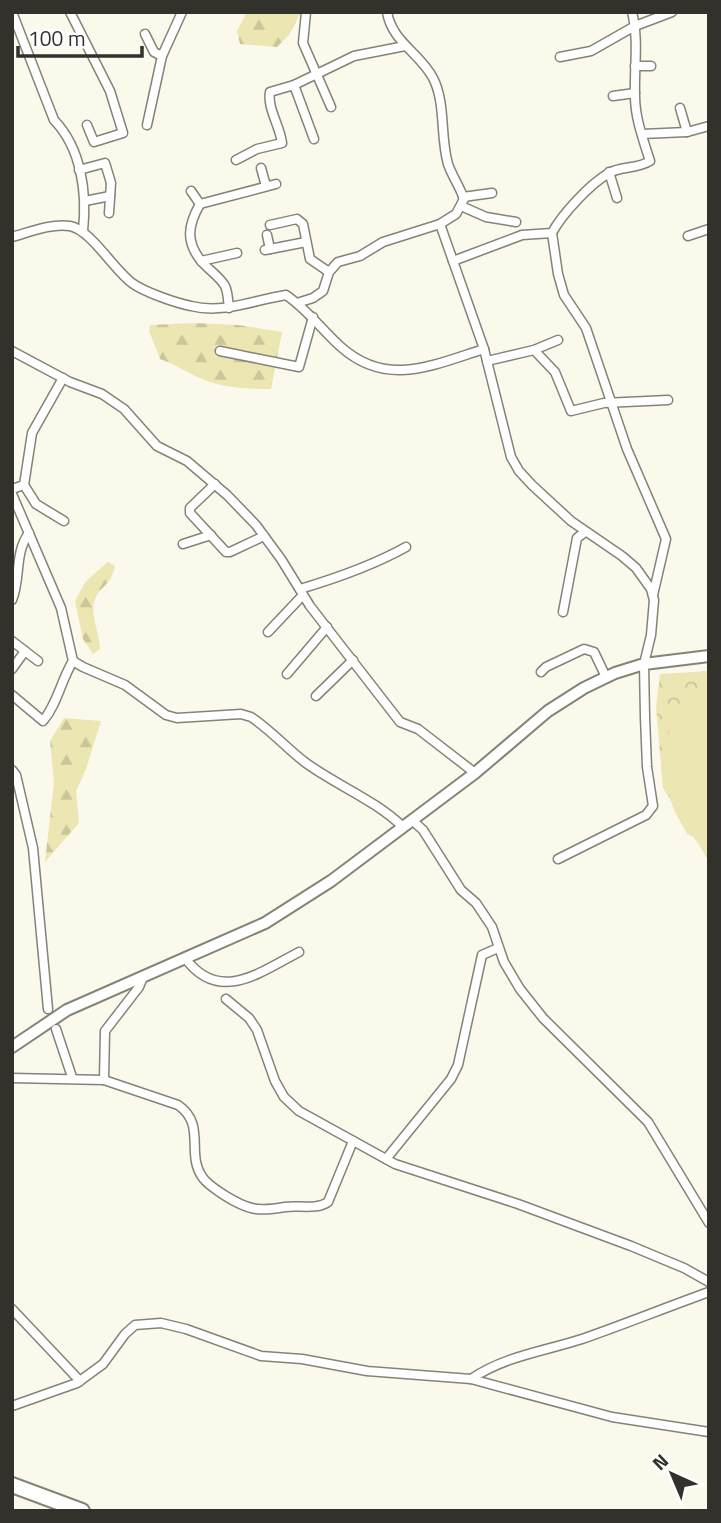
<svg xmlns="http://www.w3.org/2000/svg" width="721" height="1523" viewBox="0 0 721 1523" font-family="'Titillium Web',sans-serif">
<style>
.forest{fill:url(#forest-firs)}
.park{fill:url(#park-crowns)}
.garden{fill:#ece6b3}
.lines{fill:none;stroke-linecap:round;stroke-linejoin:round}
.street-casing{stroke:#848377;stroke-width:11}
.secondary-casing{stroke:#848377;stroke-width:14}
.highway-casing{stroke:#848377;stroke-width:18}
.street{stroke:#fff;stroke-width:8}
.secondary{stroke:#fff;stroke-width:10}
.highway{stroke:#fff;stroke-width:14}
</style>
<defs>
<pattern id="forest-firs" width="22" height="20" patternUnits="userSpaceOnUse" patternTransform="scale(1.75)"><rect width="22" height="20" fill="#ece6b3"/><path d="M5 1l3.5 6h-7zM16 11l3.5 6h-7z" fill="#cbc69a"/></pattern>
<pattern id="park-crowns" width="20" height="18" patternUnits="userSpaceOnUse" patternTransform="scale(1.75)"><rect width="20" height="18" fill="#ece6b3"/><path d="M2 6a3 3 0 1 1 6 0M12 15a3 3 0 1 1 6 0" fill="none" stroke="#cbc69a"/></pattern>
</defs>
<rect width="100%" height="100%" fill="#faf9eb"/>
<g class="forest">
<polygon points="247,12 301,12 289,35 277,47 240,44 237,31"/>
<path d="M194,323L239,325L282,332L271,389C246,389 223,388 200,378C186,372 175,364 160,359L149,331L150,325Z"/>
<path d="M108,562L115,566C111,586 101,585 95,599C89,613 100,634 100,649L93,654L83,639L75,601L86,581Z"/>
<polygon points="64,718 101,721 86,769 76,791 79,823 45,862 54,782 50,741"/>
</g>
<polygon class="park" points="709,671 709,861 663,788 656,707 660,674"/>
<polygon class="garden" points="709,686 709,844 687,834 674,810 661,771 664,749 673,718 686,702"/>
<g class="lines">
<g class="street-casing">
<g id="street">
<path d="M12,12L54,120C82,149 87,194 83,231"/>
<polyline points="70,12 110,91 123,133 94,142 87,125"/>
<polyline points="306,12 303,43 331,107"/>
<polyline points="145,34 154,52 162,56"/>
<polyline points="560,57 591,51 635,26 672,12"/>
<polyline points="635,66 651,66"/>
<polyline points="294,85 314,139"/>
<polyline points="613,96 635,93"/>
<polyline points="680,108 687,132"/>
<polyline points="147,125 162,56 182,12"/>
<polyline points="642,134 687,132 709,126"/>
<path d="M236,160L257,149L282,143C280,126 267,108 270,92L294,85L354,56L405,46"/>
<polyline points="261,168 266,186"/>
<polyline points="79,170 105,163 111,183 109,213"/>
<polyline points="609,172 617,198"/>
<path d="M191,191L200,204C188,225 185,242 202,262C209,270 219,276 225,286C228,292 228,301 229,308"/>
<polyline points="463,197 492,193"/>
<polyline points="85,201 110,196"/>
<polyline points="200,204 276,184"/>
<polyline points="461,206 486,217 516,222"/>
<polyline points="440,224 484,349 511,457 519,471 532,485 571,521 622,556 636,568 651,589 654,600 651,635 644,664 645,717 647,767 653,806 646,815 558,859"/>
<polyline points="270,225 297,219 303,224 310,259 329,272"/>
<polyline points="552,233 558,274 564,295 586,328 627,449 666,539 653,595"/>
<polyline points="267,235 270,249"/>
<polyline points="688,236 709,229"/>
<path d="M12,237C30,232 51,223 70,226C91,230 113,269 132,283C144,292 176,303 191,306C224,314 254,300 286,295C308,310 322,330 341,347C387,388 433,365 484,349"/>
<polyline points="265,250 306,242"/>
<polyline points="201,261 237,253"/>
<path d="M453,261L522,235L552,233C562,214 590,184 609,173C621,166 638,169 650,161C643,139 635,118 635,96C634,68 639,40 632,12"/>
<path d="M297,303L313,298L323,291L329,272L338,262L360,256L383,242L440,224L456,214L464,199C460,187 452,176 448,164C440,137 446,103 433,78C420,53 392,42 387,12"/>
<polyline points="534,350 555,372 571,411 604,403 668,400"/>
<polyline points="12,351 70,382 102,394 124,409 157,446 187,461 227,495 256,525 281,559 310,606 400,722 418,729 475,773"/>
<polyline points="220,351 299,367 313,317"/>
<polyline points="487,361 534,350 558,340"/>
<polyline points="215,484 190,508 190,513 226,552 230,552 264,536"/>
<polyline points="24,485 36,504 64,521"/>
<polyline points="12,489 24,485 32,433 63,378"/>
<path d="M12,494L61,608L73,661L83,667L125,685L166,715L177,718L241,714L251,717C271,730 287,749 306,763C338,786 375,800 403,827"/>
<polyline points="183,544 211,535"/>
<path d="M300,589C337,578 372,566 406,547"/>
<path d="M12,600C21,579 14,553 29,533"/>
<polyline points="563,612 577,538 585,532"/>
<polyline points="268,632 303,595"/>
<polyline points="12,641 38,661"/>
<polyline points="12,669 25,651"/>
<polyline points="541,672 546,667 584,649 594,652 606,677"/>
<polyline points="287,674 327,627"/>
<path d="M12,695L43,721C58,703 61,680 73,661"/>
<polyline points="316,696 353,660"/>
<polyline points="12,770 16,775 33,848 48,1009"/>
<polyline points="413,821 423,830 461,890 476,903 492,927 504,962 520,989 543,1018 648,1122 709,1223"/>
<path d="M185,958C219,1004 259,973 299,952"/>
<polyline points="226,999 249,1018 257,1030 275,1081 284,1097 299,1111 395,1164 518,1204 631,1246 684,1268 709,1282"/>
<polyline points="56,1029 72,1077"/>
<path d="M12,1078L104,1080L178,1105C207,1125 185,1154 203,1178C208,1185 217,1190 224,1195C248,1210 258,1212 285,1207C298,1205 317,1210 328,1202L353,1141"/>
<polyline points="104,1080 105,1031 139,987 143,977"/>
<polyline points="386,1159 451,1079 458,1065 482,955 498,948"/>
<polyline points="12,1309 80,1381"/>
<path d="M471,1379C505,1356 545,1351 582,1339C625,1324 667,1307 709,1292"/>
<polyline points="12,1406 77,1383 103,1364 125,1334 135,1325 161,1323 186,1329 261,1356 302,1359 367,1371 471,1379 612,1417 709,1432"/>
</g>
</g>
<g class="secondary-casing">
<polyline id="secondary" points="12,1047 67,1010 265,923 331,881 475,773 548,711 584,688 615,673 644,664 709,656"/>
</g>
<g class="highway-casing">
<polyline id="highway" points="12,1485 82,1511"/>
</g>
<use href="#street" class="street"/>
<use href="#secondary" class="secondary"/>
<use href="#highway" class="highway"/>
</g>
<rect width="721" height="1523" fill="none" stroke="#32312c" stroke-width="28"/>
<g transform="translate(672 1474) rotate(316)" stroke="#ffffff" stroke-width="5" paint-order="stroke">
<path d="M0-5L12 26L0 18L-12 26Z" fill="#32312c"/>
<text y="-10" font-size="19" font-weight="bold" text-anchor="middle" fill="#32312c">N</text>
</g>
<path d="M18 46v10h124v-10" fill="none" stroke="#32312c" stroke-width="3.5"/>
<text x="28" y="46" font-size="21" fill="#32312c" stroke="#ffffff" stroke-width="5" paint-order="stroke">100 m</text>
</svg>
